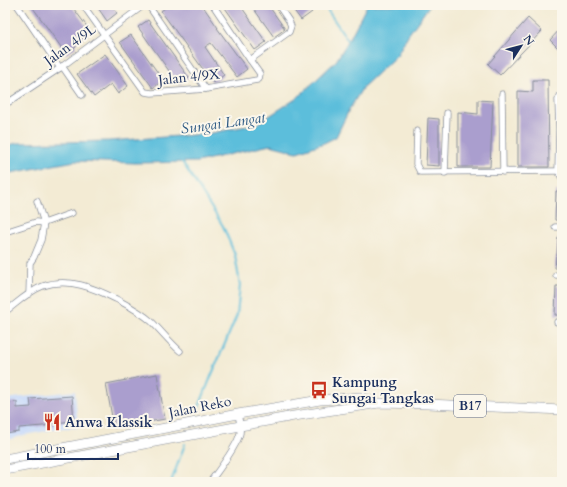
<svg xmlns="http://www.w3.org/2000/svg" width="567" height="487" viewBox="0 0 567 487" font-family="Cardo,serif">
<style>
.built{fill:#cadcf9}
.water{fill:#5cbedb;stroke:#3c769c}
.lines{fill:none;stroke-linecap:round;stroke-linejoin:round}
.stream{stroke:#5cbedb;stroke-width:2}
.building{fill:#aa9ece}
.street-casing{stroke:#878d99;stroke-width:7}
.primary-casing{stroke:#878d99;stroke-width:10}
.street{stroke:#fff;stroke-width:5.5}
.primary{stroke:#fff;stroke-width:9}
.labels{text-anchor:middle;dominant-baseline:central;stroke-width:4;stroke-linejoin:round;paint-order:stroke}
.shield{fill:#fbf7ec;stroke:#5e6b89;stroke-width:1}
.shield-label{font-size:13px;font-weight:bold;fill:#1b2f5e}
.street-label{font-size:14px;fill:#1b2f5e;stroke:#fbf7ec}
.poi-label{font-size:14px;font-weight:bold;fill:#1b2f5e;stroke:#fbf7ec;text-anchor:start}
.water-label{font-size:15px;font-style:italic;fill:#2e5a84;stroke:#fbf7ec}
</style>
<rect width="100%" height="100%" fill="#fbf7ec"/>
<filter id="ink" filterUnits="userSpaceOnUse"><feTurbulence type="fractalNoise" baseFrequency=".025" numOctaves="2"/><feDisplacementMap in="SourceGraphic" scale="8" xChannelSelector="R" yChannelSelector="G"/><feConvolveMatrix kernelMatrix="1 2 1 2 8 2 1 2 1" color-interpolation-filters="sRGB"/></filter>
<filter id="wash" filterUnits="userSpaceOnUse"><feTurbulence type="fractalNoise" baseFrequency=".012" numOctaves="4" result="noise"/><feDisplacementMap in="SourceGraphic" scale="16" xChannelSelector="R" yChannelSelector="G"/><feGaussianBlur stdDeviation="0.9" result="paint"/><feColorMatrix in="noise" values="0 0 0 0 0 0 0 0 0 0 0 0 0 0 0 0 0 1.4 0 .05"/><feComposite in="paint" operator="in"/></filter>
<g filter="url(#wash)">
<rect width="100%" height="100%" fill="#f3ebd4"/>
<polygon class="built" points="75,391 78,428 63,428 24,435 5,441 5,399"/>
<polygon class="water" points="367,5 430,5 408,35 397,55 363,87 349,110 336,137 324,143 297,152 270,145 197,162 135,163 75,161 5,174 5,146 17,143 109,141 207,134 257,124 297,98 336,61 350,38"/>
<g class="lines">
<g class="stream">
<polyline points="324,5 349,42"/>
<polyline points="181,160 223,226 235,255 240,285 237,315 210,379 199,407"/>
<polyline points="171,482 185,444"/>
</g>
</g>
<g id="blocks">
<g class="building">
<polygon points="31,5 71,5 91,32 74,44 76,47 66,54"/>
<polygon points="96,5 112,5 117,13 107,21"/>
<polygon points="169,5 202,5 218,28 217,28 247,69 237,77 211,43 205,47 224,75 213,83 161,11"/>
<polygon points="223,5 240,5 266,42 255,50"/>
<polygon points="251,5 268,5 285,29 274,37"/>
<polygon points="290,5 307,5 312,12 301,20"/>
<polygon points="528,18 542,31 500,75 488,64"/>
<polygon points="148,20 189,78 179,85 138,27"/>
<polygon points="562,27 562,52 550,40"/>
<polygon points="131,35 163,80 153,88 120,42"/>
<polygon points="105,54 128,86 118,94 111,84 94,97 77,74"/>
<polygon points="533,80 548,80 549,167 518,167 518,91 533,92"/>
<polygon points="478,100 493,101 490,167 458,167 458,112 478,114"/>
<polygon points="428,118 439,119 439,166 426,165"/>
<polygon points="556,191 562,191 562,221 555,220"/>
<polygon points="558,237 562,237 562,268 555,268 556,256 557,256"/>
<polygon points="556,286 562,286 562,315 555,315"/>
<polygon points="157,374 165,419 114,428 106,384"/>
<polygon points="72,396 74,421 54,423 54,425 19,428 19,432 5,434 5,403 17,402 17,408 31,407 30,399"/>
</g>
</g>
</g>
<g filter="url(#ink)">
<use href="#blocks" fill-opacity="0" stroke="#878d99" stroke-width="1"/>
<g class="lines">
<g class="street-casing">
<g id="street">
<polyline points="17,5 60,68"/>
<polyline points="83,5 145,92 152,93 206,89 257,80 259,79 260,74 250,60"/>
<polyline points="148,5 206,89"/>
<polyline points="213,5 250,60 289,32 291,26 289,21 278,5"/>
<polyline points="62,66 82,95"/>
<polyline points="562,92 558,100 559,129 558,171 562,178"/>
<polyline points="502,94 503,172"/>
<polyline points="9,102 60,68 144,5"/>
<polyline points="417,131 416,164 420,172 558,171"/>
<polyline points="445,173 447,113"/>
<polyline points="555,227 562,227"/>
<polyline points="5,232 36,222 44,223 72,213"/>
<polyline points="556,275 562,275"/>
<polyline points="29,294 30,263 34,257 41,240 44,223 37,201"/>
<path d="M5,312C17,303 29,291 43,286C68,277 94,288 116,299C129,306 141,312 152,322C161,331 170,342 180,351"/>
<polyline points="557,322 562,322"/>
<path d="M210,482C218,471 238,445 240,433C241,426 239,420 238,414"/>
</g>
</g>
<g class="primary-casing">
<g id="primary">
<polyline points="5,459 238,414 320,400 361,397 377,403"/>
<polyline points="5,470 294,416 340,409 361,406 378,403 428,404 562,410"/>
</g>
</g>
<use href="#street" class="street"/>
<use href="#primary" class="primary"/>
</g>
</g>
<defs>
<g id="bus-bare" transform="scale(1.38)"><path d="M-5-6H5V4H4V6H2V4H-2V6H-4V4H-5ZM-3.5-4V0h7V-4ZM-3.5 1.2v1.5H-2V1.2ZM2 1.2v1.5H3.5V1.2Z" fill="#c8321e" stroke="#fbf7ec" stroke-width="2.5" paint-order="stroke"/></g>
<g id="restaurant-bare" transform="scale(1.38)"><path d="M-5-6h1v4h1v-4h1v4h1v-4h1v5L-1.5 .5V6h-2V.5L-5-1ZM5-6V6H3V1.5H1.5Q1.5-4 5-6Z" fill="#c8321e" stroke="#fbf7ec" stroke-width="2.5" paint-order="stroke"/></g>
</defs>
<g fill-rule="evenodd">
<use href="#bus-bare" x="319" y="390"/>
<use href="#restaurant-bare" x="52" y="422"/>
</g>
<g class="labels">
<rect class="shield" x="454" y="395" width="32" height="22" rx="3"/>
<g class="shield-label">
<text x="470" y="406">B17</text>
</g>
<g class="street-label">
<text transform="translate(70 45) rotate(-36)">Jalan 4/9L</text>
<text transform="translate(189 77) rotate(-6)">Jalan 4/9X</text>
<text transform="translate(200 407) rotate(-11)">Jalan Reko</text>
</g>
<g class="poi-label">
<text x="332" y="382">Kampung<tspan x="332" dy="16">Sungai Tangkas</tspan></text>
<text x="65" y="422">Anwa Klassik</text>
</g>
<g class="water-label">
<text transform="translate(223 123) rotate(-8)">Sungai Langat</text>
</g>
</g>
<rect width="567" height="487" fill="none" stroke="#fbf7ec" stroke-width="20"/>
<g transform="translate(521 46) rotate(54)" stroke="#fbf7ec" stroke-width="3" paint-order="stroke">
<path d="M0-3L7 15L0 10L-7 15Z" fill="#1b2f5e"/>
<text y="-6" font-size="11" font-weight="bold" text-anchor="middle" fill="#1b2f5e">N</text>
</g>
<path d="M28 453v6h90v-6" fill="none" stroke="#1b2f5e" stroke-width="2"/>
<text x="34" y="453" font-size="12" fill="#1b2f5e" stroke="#fbf7ec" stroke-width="3" paint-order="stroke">100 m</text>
</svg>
